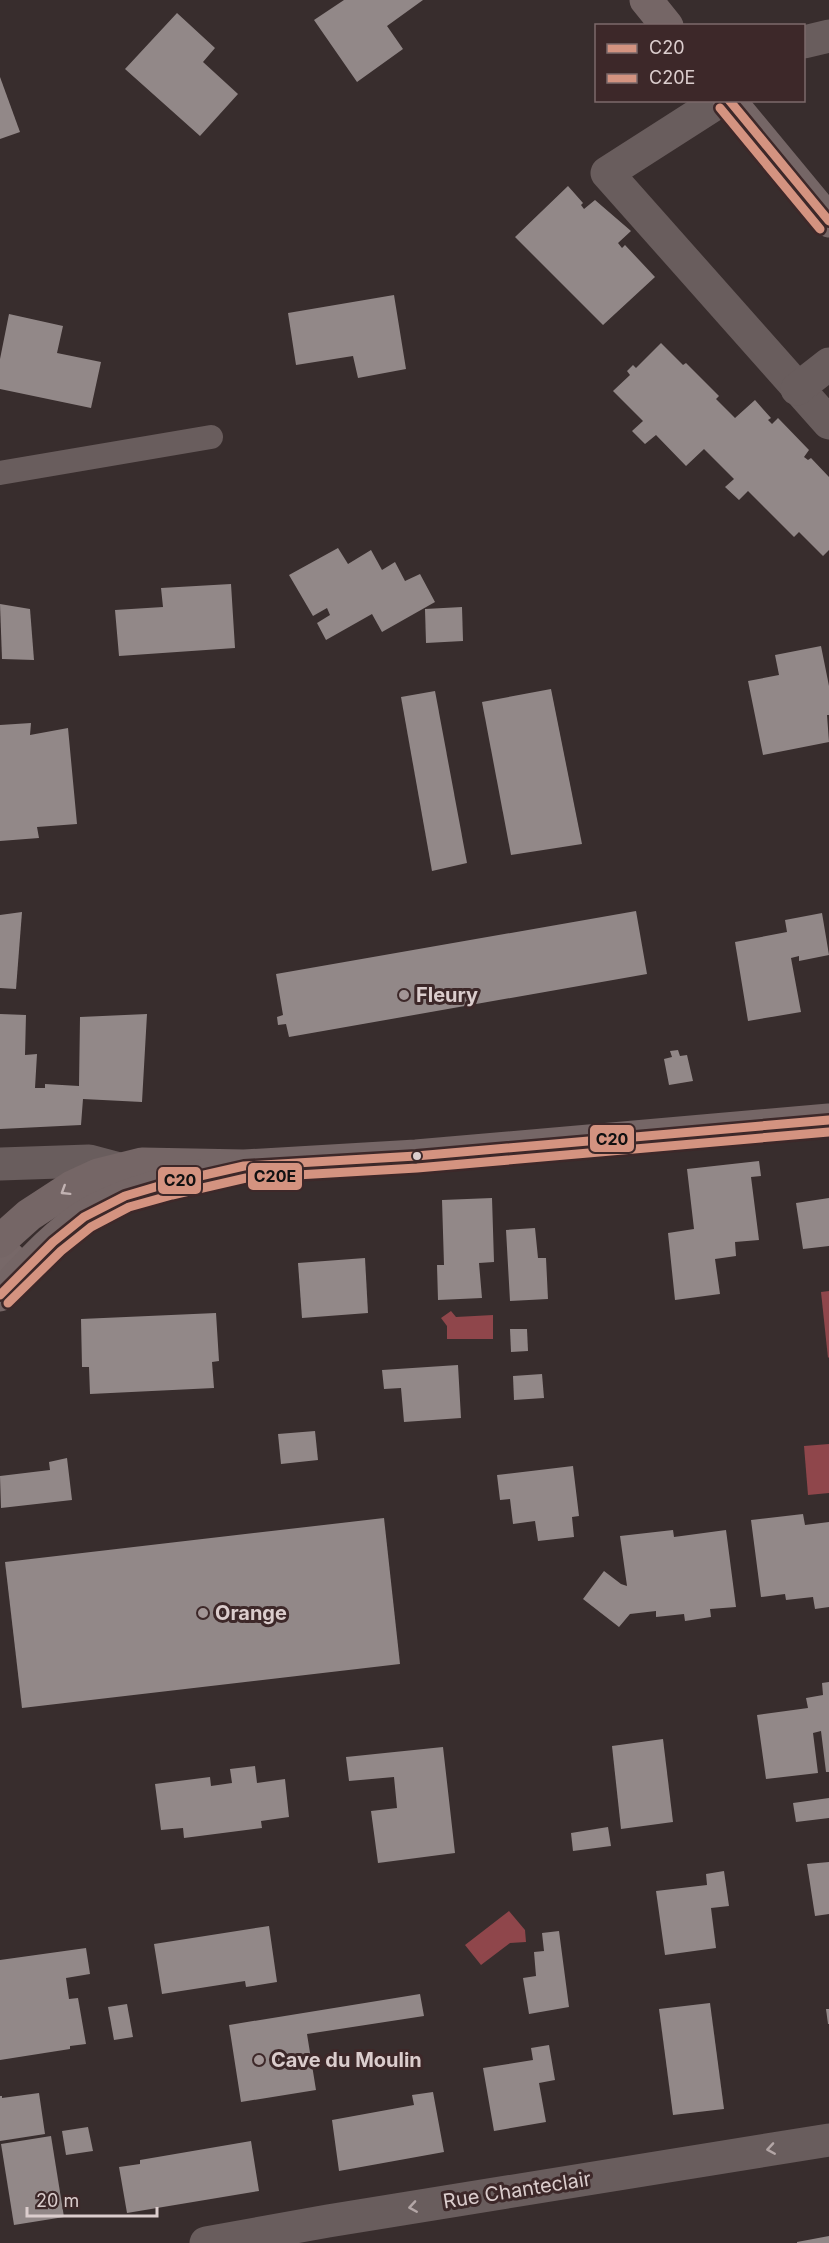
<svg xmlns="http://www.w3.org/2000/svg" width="829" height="2243" viewBox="0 0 829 2243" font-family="Inter,sans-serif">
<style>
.water{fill:#8f464b}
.building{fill:#928888}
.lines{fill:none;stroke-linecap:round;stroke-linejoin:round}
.lane{stroke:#695d5d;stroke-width:24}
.street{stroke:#695d5d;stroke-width:33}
.secondary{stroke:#776868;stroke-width:33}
.primary{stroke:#756666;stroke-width:33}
.bus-1-casing{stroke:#3d2829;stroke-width:14}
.bus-2-casing{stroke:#3d2829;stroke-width:14}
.bus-1{stroke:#d49380;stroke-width:9}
.bus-2{stroke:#d49380;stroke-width:9}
.oneway{stroke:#c2b3b3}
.oneway2{stroke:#b3a6a6}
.poi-dot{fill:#a29595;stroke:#3d2829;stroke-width:2}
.bus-dot{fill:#dbcdcd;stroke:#3d2829;stroke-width:2}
.labels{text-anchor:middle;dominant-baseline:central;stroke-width:6;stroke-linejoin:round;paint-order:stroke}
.poi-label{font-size:20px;font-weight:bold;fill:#dbcdcd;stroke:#3d2829;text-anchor:start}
.street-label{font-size:20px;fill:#dbcdcd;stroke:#3d2829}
.line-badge{stroke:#3d2829;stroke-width:2}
.pale-badge-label{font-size:16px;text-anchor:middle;font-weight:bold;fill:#111}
</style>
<rect width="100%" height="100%" fill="#382d2d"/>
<g class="water">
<polygon points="829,1291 829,1357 828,1358 821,1292"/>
<polygon points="451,1311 456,1317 493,1315 493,1339 447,1339 447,1326 441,1318"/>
<polygon points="829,1444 829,1493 808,1495 804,1446"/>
<polygon points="509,1911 525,1930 526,1942 510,1943 481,1965 465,1945"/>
</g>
<g class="building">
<polygon points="344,0 423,0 387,26 403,49 357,82 314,20"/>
<polygon points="177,13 215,48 203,62 238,94 200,136 125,69"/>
<polygon points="0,77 20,132 0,139"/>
<polygon points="568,186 583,203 581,205 584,209 595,200 631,231 618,243 622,248 625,245 655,277 603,325 515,237"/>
<polygon points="394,295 406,369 358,378 353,356 296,365 288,313"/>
<polygon points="9,314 63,326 57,353 101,362 91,408 0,389 0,359"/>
<polygon points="661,343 683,365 686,363 719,396 716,399 735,418 755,400 771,418 768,420 772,424 778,418 809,450 804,457 808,460 811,458 829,477 829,550 823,556 799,532 794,537 748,491 739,500 725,487 734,479 704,449 686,466 656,435 645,444 632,431 643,421 613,391 630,375 627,371 633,365 636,368"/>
<polygon points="338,548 348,564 371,550 382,570 395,562 405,581 420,574 435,602 382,632 372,614 326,640 317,623 330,615 327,608 313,616 289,575"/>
<polygon points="231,584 235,648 119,656 115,610 163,607 161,588"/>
<polygon points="0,604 30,609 34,660 2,659"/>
<polygon points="462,607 463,641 426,643 425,609"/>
<polygon points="821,646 829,686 829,715 827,715 829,742 763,755 748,681 779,675 775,655"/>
<polygon points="551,689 582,844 511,855 482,702"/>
<polygon points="435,691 467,863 432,871 401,697"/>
<polygon points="31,723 30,735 68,728 77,824 37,827 39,838 0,841 0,725"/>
<polygon points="636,911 647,974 289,1037 286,1024 278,1025 277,1017 283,1015 276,974"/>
<polygon points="22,912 16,989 0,988 0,915"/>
<polygon points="822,913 829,955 799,961 799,956 791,958 801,1012 748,1021 735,942 787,932 785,920"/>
<polygon points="0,1014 26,1015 25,1055 37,1054 35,1088 45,1088 45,1084 79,1086 80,1017 147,1014 142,1102 83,1099 81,1125 0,1129"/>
<polygon points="678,1050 680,1056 687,1055 693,1081 669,1085 664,1059 672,1057 670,1051"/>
<polygon points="759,1161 761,1176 751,1177 759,1240 735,1242 736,1256 715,1259 720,1294 675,1300 668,1233 694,1229 687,1169"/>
<polygon points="492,1198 494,1262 479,1263 482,1298 438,1300 437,1265 444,1265 442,1200"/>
<polygon points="829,1198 829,1246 803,1249 796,1203"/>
<polygon points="535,1228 538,1258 546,1258 548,1299 510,1301 506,1230"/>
<polygon points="365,1258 368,1313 302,1318 298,1263"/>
<polygon points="216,1313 219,1361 212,1362 214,1388 90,1394 89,1367 82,1367 81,1319"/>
<polygon points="510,1329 527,1329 528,1351 511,1352"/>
<polygon points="458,1365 461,1418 404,1422 401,1388 384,1389 382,1370"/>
<polygon points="542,1374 544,1398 514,1400 513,1376"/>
<polygon points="315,1431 318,1460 281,1464 278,1434"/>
<polygon points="67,1458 72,1500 1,1508 0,1476 50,1470 49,1462"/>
<polygon points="573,1466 579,1516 572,1517 574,1537 538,1541 535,1521 513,1524 510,1499 500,1500 497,1475"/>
<polygon points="803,1514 805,1525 829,1522 829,1607 815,1609 813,1597 786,1600 785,1594 761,1597 751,1520"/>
<polygon points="384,1518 400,1664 22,1708 5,1562"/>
<polygon points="673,1530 674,1537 726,1530 736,1607 710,1609 711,1617 685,1621 684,1614 656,1617 656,1611 630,1614 619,1627 583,1599 604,1571 621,1584 627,1586 620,1536"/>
<polygon points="829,1682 829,1772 826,1772 821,1731 813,1733 818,1773 766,1779 757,1715 808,1708 806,1698 823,1695 822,1683"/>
<polygon points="663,1739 673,1822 621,1829 612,1746"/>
<polygon points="443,1747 455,1853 378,1863 371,1811 397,1808 394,1777 349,1781 346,1757"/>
<polygon points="255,1766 257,1783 285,1779 289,1817 261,1821 262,1828 184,1838 183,1828 161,1830 155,1784 210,1777 211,1786 232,1783 230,1769"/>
<polygon points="829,1798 829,1818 796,1822 793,1803"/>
<polygon points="608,1827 611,1846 573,1851 571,1833"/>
<polygon points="829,1862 829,1914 815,1916 807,1864"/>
<polygon points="724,1871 729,1906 711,1908 716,1948 665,1955 656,1891 707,1885 706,1874"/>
<polygon points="269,1926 277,1982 246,1987 245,1981 162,1994 154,1944"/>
<polygon points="559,1931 569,2007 529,2014 523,1978 536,1976 534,1952 544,1951 542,1933"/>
<polygon points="86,1948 90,1974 66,1978 69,1999 78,1998 86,2044 70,2046 70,2049 0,2060 0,1960"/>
<polygon points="420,1994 424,2016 307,2034 316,2090 241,2102 229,2025"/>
<polygon points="710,2003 724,2109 673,2115 659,2009"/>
<polygon points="127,2004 133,2037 114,2040 108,2007"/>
<polygon points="826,2009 829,2009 829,2024 828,2024"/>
<polygon points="549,2045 555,2080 539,2083 546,2122 494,2131 483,2068 533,2060 531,2048"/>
<polygon points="433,2092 444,2152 339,2171 332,2120 414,2105 412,2095"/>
<polygon points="39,2093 45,2134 0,2141 0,2096 2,2096 2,2098"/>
<polygon points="88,2127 93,2151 66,2155 62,2131"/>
<polygon points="51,2136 64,2217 14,2225 1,2144"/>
<polygon points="251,2141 259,2191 127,2213 119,2167 140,2164 140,2160"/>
<polygon points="829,2236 829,2243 797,2243 797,2242"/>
</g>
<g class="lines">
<polyline class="lane" points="0,473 211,437"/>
<g class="street">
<polyline points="804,42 829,36"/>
<polyline points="721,100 607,173 829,423"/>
<polyline points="797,389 829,364"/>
<polyline points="0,1164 89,1161 119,1169"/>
<polyline points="206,2243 328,2221 829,2140"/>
</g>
<polyline class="secondary" points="0,1250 10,1259 0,1270"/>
<g class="primary">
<polyline points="646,0 667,26"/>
<polyline points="729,100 829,221"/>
<polyline points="0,1241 29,1215 72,1187 98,1175 142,1164 244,1166 416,1156 829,1120"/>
<path d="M0,1295C26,1268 53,1236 85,1216C120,1195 160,1185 199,1176"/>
</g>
<g class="bus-1-casing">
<g id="bus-1">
<polyline points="729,100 829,221"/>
<polyline points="0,1295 53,1242 84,1217 125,1196 169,1183 244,1166 416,1156 829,1120"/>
</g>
</g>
<g class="bus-2-casing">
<g id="bus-2">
<polyline points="720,108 820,229"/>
<polyline points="8,1303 61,1251 91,1227 129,1207 172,1195 246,1178 417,1168 829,1132"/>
</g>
</g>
<use href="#bus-1" class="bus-1"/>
<use href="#bus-2" class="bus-2"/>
</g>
<defs><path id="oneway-chevron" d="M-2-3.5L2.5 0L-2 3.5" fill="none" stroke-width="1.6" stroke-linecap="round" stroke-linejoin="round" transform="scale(1.5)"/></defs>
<use class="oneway" href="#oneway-chevron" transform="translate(65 1191) rotate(148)"/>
<g class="oneway2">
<use href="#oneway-chevron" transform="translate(771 2149) rotate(171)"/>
<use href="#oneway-chevron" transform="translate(413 2207) rotate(171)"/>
</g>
<g class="poi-dot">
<circle cx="404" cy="995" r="6"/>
<circle cx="203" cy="1613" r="6"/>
<circle cx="259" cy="2060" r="6"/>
</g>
<circle class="bus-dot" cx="417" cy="1156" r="5"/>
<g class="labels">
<g class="poi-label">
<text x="416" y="995">Fleury</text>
<text x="215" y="1613">Orange</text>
<text x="271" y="2060">Cave du Moulin</text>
</g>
<g class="street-label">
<text transform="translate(517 2190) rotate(-9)">Rue Chanteclair</text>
</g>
</g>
<g class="line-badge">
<rect x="589" y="1124" width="46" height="29" rx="6" fill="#d49380"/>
<rect x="247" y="1162" width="56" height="29" rx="6" fill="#d49380"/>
<rect x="157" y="1166" width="45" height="29" rx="6" fill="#d49380"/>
</g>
<g class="pale-badge-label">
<text x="612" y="1145">C20</text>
<text x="275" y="1182">C20E</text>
<text x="180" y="1186">C20</text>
</g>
<rect x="595" y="24" width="210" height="78" fill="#3d2829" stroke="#7c6a6b" stroke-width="1.5"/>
<rect x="607" y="44" width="30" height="9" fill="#d49380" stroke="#7c6a6b" stroke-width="1.5"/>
<text x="649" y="54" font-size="18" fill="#dbcdcd">C20</text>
<rect x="607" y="74" width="30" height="9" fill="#d49380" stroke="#7c6a6b" stroke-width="1.5"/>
<text x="649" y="84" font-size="18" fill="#dbcdcd">C20E</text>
<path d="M27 2207v9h130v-9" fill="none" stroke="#dbcdcd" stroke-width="3"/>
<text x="36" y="2207" font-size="18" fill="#dbcdcd" stroke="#3d2829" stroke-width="4.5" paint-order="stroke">20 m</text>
</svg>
